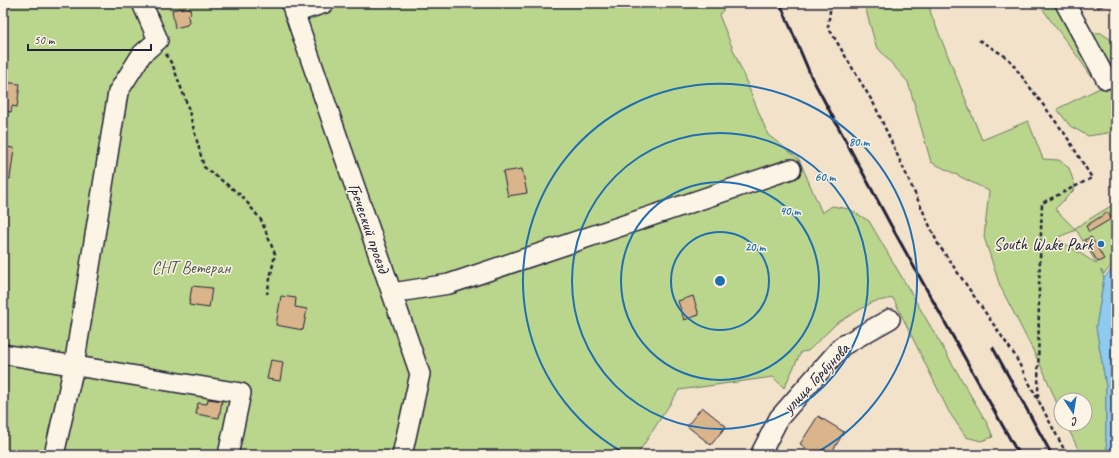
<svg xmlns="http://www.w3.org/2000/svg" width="1119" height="458" viewBox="0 0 1119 458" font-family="Caveat,sans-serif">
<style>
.green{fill:#bad58c;stroke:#6e7c64}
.water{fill:#8fcaef;stroke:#6387a7}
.building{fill:#dab58c;stroke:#22223b}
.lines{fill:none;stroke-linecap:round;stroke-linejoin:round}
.minor-casing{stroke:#22223b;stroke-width:22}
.path{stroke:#22223b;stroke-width:2.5;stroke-dasharray:4 3;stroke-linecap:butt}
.minor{stroke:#fcf5e5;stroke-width:19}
.rail{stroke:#22223b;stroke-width:3}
.ring{fill:none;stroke:#1f6fb2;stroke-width:2}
.poi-dot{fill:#1f6fb2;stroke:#fcf5e5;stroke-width:1.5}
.labels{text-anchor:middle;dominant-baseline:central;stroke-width:3;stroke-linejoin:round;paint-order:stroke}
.street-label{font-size:17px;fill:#22223b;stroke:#fcf5e5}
.poi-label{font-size:17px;fill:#22223b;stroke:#fcf5e5;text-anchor:end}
.park-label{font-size:17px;fill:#505853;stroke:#fcf5e5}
.centre{fill:#1f6fb2;stroke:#fcf5e5;stroke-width:2}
.ring-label{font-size:12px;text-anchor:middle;font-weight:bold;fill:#1f6fb2;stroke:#fcf5e5;stroke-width:3;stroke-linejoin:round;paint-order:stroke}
</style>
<rect width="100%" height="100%" fill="#f2e2ca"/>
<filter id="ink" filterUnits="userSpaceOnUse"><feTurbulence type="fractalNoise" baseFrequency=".025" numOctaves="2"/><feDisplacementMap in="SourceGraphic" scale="8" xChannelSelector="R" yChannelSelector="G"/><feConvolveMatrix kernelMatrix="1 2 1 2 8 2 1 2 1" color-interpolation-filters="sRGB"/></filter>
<g filter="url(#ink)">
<g class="green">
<polygon points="3,3 729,3 719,15 768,135 799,159 822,213 832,206 849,209 869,221 988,425 993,437 981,441 966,437 949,412 893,298 873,302 837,323 808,351 801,352 784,388 773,377 679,390 637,455 3,455"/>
<polygon points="864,3 929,3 931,14 982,140 1028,121 1043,159 1059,160 1069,168 1075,186 1073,191 1055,209 1076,230 1056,238 1097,264 1075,228 1114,204 1116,207 1116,261 1104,274 1101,270 1104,278 1096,327 1106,386 1106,440 1108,455 1081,455 1066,424 1085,424 1085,400 1061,400 1061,413 1043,370 1000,286 984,237 989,191 931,162 908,82 876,46"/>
<path d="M1041,3H1068L1088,32L1101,33L1116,43V70L1091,76C1075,51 1056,30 1040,5Z"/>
<polygon points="1110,83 1116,92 1116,129 1114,132 1088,136 1070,126 1057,109"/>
</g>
<polygon class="water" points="1116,264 1116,455 1108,455 1106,440 1106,386 1096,327 1104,278"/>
<g class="building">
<polygon points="1095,3 1108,3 1098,8"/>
<polygon points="186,7 190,9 191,13 188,16 189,22 187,25 175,28 172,10"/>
<polygon points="3,82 20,84 17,107 12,106 11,112 3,111"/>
<polygon points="3,147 14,148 10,179 3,178"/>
<polygon points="522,169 527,193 508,196 503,172"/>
<polygon points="1108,212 1111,219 1089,232 1086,226"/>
<polygon points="1091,237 1104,259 1098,262 1084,240"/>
<polygon points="192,286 212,288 209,308 189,305"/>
<polygon points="281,296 296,298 295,307 307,309 303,330 276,325"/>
<polygon points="693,296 699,315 684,320 678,301"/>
<polygon points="271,360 283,362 280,381 267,379"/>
<polygon points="208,399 222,401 219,418 196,414 198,403 207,404"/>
<polygon points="702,407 726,426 711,445 687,426"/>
<polygon points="818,416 844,432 830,455 816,455 800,444"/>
</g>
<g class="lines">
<g class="minor-casing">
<g id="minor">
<polyline points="291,3 420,374 402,455"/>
<polyline points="1065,3 1106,79"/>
<polyline points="294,13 325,3"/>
<polyline points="392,293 449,284 791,169"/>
<polyline points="3,354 241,393 228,455"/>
<polyline points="54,455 74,366 118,92 142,54 158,40 142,3"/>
<polyline points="760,455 779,418 842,346 890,319"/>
</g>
</g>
<g class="path">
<polyline points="831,3 828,27 875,106 938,244 1014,354 1067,455"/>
<polyline points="979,40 1008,58 1065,134 1092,178 1042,203 1039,287 1038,401"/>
<polyline points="166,54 173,66 187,104 204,167 242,196 261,220 275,254 267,294"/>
</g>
<use href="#minor" class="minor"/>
<g class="rail">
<polyline points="780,3 811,76 894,231 1019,455"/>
<polyline points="993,348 1052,455"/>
</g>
</g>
</g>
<g class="ring">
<circle cx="720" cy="281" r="49"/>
<circle cx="720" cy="281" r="99"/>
<circle cx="720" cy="281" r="148"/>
<path d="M628 455A197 197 0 1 1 812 455"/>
</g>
<circle class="poi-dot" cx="1101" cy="244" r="4"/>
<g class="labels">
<g class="street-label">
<text transform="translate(369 228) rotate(71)">Греческий проезд</text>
<text transform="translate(816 378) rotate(-47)">улица Горбунова</text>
</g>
<g class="poi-label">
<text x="1093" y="244">South Wake Park</text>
</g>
<g class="park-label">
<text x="191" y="267">СНТ Ветеран</text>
</g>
</g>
<circle cx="720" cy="281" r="6" class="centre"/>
<g class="ring-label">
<text x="859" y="146">80 m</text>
<text x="825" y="181">60 m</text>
<text x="790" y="215">40 m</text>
<text x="755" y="251">20 m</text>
</g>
<rect width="1119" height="458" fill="none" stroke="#fcf5e5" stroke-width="16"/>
<rect x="8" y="8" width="1103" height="442" fill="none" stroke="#22223b" stroke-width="1.5" filter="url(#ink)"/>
<g transform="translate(1073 412) rotate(168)"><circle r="19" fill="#fcf5e5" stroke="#a5a1a1"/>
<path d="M0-3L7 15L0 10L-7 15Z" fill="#1f6fb2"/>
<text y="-6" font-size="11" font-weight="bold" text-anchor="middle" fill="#22223b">С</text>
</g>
<path d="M28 44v6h123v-6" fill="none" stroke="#22223b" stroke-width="2"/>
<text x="34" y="44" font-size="12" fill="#22223b" stroke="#fcf5e5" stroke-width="3" paint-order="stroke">50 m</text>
</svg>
